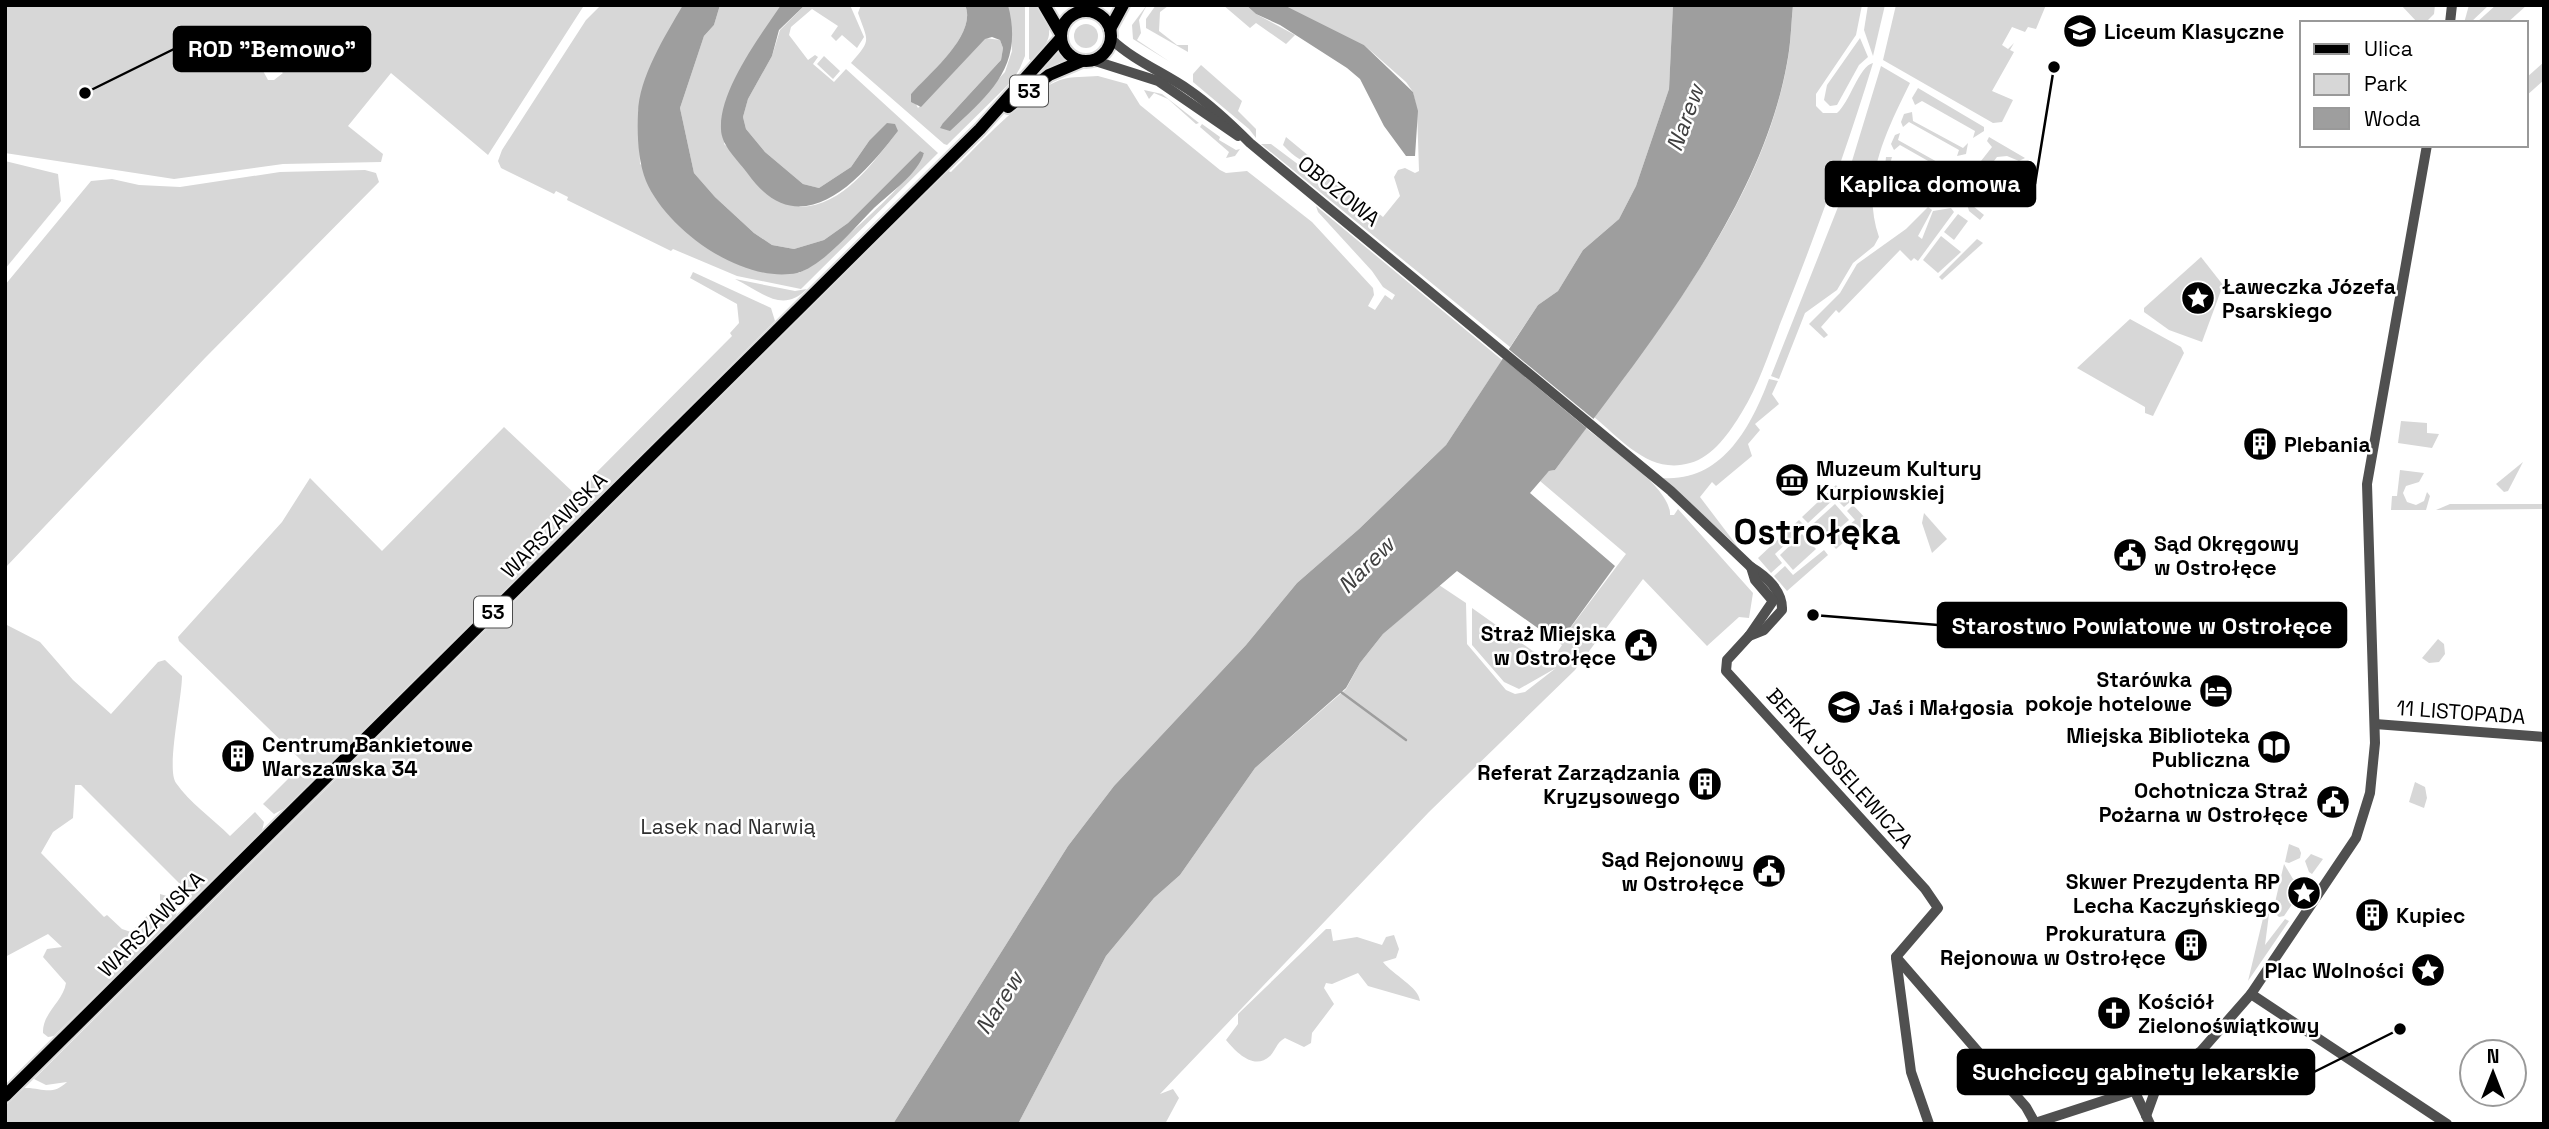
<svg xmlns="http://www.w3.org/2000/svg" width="2549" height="1129" viewBox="0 0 2549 1129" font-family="'Space Grotesk',sans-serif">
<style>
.green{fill:#d7d7d7;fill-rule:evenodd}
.water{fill:#9e9e9e}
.pier{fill:#fff}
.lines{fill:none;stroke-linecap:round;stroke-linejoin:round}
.stream{stroke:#9e9e9e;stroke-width:2.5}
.major-casing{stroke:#dbdbdb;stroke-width:16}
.minor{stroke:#505050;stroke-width:10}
.major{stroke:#000;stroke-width:12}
.labels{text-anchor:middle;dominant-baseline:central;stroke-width:5;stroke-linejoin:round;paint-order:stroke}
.shield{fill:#fff;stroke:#4c4c4c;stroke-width:2}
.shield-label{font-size:19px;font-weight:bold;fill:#000}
.poi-label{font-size:21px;font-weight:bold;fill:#000;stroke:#fff;text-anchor:start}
.street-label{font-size:21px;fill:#000;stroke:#fff}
.park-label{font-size:21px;fill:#2e2e2e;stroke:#fff}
.water-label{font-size:23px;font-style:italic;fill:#3f3f3f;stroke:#fff}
.town-label{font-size:35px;font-weight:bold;fill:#000;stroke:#fff}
.leader{fill:none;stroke:#000;stroke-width:2.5}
.callout-dot{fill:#000;stroke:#fff;stroke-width:2.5}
.callout{fill:#000;stroke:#000;stroke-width:2.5}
.callout-label{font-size:23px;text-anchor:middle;font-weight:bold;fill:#fff}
</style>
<rect width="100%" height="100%" fill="#fff"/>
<g class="green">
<path d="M5,5H581L583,7L488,155L391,73L348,126L383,154L381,162L283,164L174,179L5,153ZM261,55H262L283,73L274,80H268L262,69Z"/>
<path d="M601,5H683L638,111L640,164L799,273C824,259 916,178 924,153L920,151L848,223L824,240L794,249L772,245L754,233L715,197L694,173L680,108L704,36L714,25L720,5H781L724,144L800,207C844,206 873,162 898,131L869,141L851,167L819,188L803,184L765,152L746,129L743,117L748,99L772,56L780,30L805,5H850L864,37L857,48L842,35L836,41L831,36L838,26L812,9L791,27L789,35L808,60L815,55L818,57L813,64L834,82L846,69L938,153L801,289L737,276L673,249L671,251L567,200L568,197L556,191L554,194L501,168L498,161L502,150L586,20Z"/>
<path d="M861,5H965C978,33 929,75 911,94L918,108L985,38L1000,40L1003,48L1001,60L943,123L961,119L1005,72L1012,51L1008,5H1025V56L1020,68L1013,80L947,145L944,144L851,63C872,39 868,42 858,13Z"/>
<path d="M1029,5H1038C1055,33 1052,37 1033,62L1029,59Z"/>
<polygon points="1147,5 1139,20 1141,33 1137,40 1170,62 1133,39 1132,25"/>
<polygon points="1156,5 1168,6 1160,12 1159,31 1177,45 1188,45 1188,52 1146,28 1146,19"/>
<polygon points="1223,5 1246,5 1256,14 1295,35 1286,44 1256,23 1250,28"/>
<polygon points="1284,5 1673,5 1669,89 1636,186 1619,219 1583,250 1558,291 1538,305 1510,347 1261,144 1271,144 1319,180 1323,167 1383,217 1400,196 1394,177 1398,170 1405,168 1415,173 1419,171 1417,110 1413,92 1406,82 1364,45"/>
<path d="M1793,5H1862L1856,35L1816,94V106L1823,113H1837C1850,102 1859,66 1873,63C1847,148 1817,231 1784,314C1771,346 1760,383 1742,412C1730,432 1713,457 1690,463C1650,475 1622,440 1594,417C1672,312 1763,196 1787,64C1791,45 1791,25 1793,5Z"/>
<polygon points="1868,5 1885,5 1873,56 1864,30"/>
<polygon points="1896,5 2046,5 2036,29 2028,27 2025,32 2012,27 2002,45 2008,49 2014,43 2010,50 2014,52 1992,91 2013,100 2002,122 1993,123 1883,60"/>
<polygon points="2401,5 2435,5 2434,14 2425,23 2418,23"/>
<polygon points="2469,5 2489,5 2470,23 2464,23"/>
<polygon points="2496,5 2527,5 2507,23 2476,23"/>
<circle cx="1086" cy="36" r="12"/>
<polygon points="1860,38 1868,57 1859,65 1837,105 1830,106 1824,100 1827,85"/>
<polygon points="1059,50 1070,61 1042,73 1040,71"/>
<polygon points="824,56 840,71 833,79 817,64"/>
<polygon points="2544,62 2544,80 2526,96 2526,78"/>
<polygon points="1201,65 1242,101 1238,111 1256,129 1256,138 1249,129 1193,82 1193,74"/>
<path d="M1881,66L1910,83C1886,132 1860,182 1879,237L1874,246L1853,263L1837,290L1805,313L1779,379L1771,376L1838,207Z"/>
<path d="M1098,76L1127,84L1140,105L1220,170L1226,173L1247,171L1312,222L1373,288L1374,295L1368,306L1375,310L1385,295L1392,300L1395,295L1383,287L1372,271L1318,212L1316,206L1502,360L1446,445L1359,529L1297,583L1246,645L1114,786L1068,846L893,1124H5V1106L24,1088C42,1087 51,1097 67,1082L46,1085L34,1079L948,171L951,172C978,146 1025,93 1060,80C1072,76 1086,77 1098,76Z"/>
<polygon points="1918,88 1984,127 1984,131 1973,138 1975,131 1922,101 1915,105 1912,98"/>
<polygon points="1144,90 1162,94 1199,123 1196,124 1168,99 1154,93 1149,99"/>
<polygon points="1912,112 1913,121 1963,148 1968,143 1966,154 1957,156 1959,150 1909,122 1903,127 1901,122 1904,114"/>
<polygon points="1202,124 1220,137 1219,140 1236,150 1240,149 1235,156 1226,158 1229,152 1200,127"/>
<polygon points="1900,133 1898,140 1948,168 1954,163 1955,169 1949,176 1943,177 1944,170 1900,145 1894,150 1891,144 1895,135"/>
<path d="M1286,137L1315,161C1302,165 1292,154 1283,145Z"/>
<polygon points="1989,137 2025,158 2019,161 2007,156 1997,157 1964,201 1958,202 1950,196 1950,189 1959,189 1992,147 1987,141"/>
<polygon points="1886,157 1892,157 1890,164 1929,185 1934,181 1938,186 1924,190 1885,167"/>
<polygon points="5,161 58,174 61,201 5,269"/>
<polygon points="365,170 376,173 379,182 205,358 5,568 5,285 91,181 112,179 139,185 180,187 280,172"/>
<polygon points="1993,170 1997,173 1973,206 1984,215 1980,220 1969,211 1967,204"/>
<polygon points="1928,207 1932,210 1918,236 1922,239 1933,211 1951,208 1954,212 1918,261 1914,258 1911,261 1900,250 1839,313 1836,310 1821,327 1828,335 1824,338 1809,324 1840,293 1857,264 1906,229"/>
<polygon points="1958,214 1968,221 1954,240 1944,232"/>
<polygon points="1941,236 1961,252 1938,273 1923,260"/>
<polygon points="1977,239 1983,243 1942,280 1939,277"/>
<polygon points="2201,257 2223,285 2202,342 2169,330 2144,312 2144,308"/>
<polygon points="693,272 771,308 775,321 287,807 274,814 263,804 304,763 179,641 178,637 282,522 310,478 382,551 504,427 575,494 732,336 730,333 739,323 737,304 690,278"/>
<path d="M735,279L795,291L807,289C782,314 762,292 735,279Z"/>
<polygon points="2130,319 2181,347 2184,353 2153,416 2145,413 2145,407 2077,368"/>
<path d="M1769,379L1778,381L1772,394L1779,404L1755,424L1760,430L1748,444L1752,456L1716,486L1712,482L1700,497L1738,547L1663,478C1722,482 1751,427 1769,379Z"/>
<polygon points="2401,421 2427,423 2427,433 2439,434 2432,448 2398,443"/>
<path d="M1586,428C1607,446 1672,488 1670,515H1674L1678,509L1753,593L1749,618L1739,617L1707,646L1643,579L1575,670L1429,812L1160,1094L1173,1089L1179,1098L1165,1124H1018L1106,956L1154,898L1180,875L1255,768L1346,689L1360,663L1383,634L1439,585L1466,603L1467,644L1506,690L1515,694L1525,692L1556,668L1519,689L1504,682L1472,645V608L1547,661L1550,659L1559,665L1564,660L1560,662L1554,657L1562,645L1559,643L1626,554L1540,481L1549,471L1555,470Z"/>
<polygon points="2523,462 2508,491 2504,492 2496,484"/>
<polygon points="2400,470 2424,473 2419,482 2406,486 2403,493 2407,502 2416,505 2424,501 2427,492 2430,496 2426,510 2391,510 2392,496 2397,496"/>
<polygon points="1836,485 1850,502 1844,507 1835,498 1808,523 1802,517"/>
<polygon points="1835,504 1849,520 1828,538 1814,523"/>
<polygon points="2450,504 2544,504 2544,509 2436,510"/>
<polygon points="1853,505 1868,521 1836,549 1831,543 1833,539 1855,520 1847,511"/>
<polygon points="1924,513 1947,539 1932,553 1922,523"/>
<polygon points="1799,520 1805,526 1775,554 1782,563 1771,573 1758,558"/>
<polygon points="1802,534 1816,549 1793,570 1780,555"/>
<polygon points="1824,550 1828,555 1787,591 1774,576 1785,566 1793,575"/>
<path d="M5,624L40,642L73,680L111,714L158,662L165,660L182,676C182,699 166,769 176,783C189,802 213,819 230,836L255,812L264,822L262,831L193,900H183L173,892L180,884L81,785H75L73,818L53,832L41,853L104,917L107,915L122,929L131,932L160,903V894L167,896L177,912L175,918L54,1036L48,1037L43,1033C42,1013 63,1002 66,983L43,957L47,949L62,947L48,934L5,957Z"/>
<polygon points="2438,639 2444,644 2445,654 2439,662 2429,663 2422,658"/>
<polygon points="2415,782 2425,787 2427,798 2424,808 2409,802"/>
<polygon points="2289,844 2299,848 2301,853 2300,858 2289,863 2285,862"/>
<polygon points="2311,854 2323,859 2312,874 2309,872 2305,861"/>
<polygon points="2284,864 2293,879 2311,877 2284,916 2279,917 2273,911"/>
<polygon points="2265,910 2269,914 2265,945 2285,919 2289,921 2248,981"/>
<path d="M1326,929H1331L1333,941L1357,937L1382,945L1386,937L1394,935L1399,949L1396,958L1383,962C1393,975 1419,987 1420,1001L1368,986L1358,973L1332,984L1326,983L1324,988L1334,1004L1312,1033L1311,1043L1304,1047L1285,1038C1276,1043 1276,1050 1270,1056C1254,1071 1236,1052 1226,1040L1238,1024V1014Z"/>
</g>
<g class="water">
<path d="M683,5H720L714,25L704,36L680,108L694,173L715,197L754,233L772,245L794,249L824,240L848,223L920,151L924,153C918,174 890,193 874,208C856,226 822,267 797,273C742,284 667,230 646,181C638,161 637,135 638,113C639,77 665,36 683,5Z"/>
<path d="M781,5H805L779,30L772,56L748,99L743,117L746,129L765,152L803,184L819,188L851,167L869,141L887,123L895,124L898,131C861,179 801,248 748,174C739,161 721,146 721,129C719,91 760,36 781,5Z"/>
<path d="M965,5H1008C1024,66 991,93 950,131L940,128L943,123L1001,60L1003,48L1000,40L992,37L985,39L921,107L911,102V94C929,74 978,34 965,5Z"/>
<polygon points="1246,5 1284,5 1364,45 1413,92 1418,111 1415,156 1406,156 1384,126 1360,79 1347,68 1280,25 1256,14"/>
<path d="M1673,5H1793C1791,24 1791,44 1787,63C1761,210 1642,353 1555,470L1549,471L1530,493L1615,566L1559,643L1457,571L1383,634L1360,663L1346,688L1255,768L1180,875L1154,898L1106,956L1018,1124H893L1068,846L1114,786L1246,645L1297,583L1359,529L1446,445L1538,305L1558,291L1583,250L1619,219L1636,186L1669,89Z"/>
</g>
<polygon class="pier" points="1506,347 1596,421 1589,430 1500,356"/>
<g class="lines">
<polyline class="stream" points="1341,692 1406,740"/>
<g class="major-casing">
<g id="major">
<polyline points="1044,5 1061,34"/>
<circle cx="1086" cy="36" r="25"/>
<polyline points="1110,29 1123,5"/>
<polyline points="1008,107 1049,75 1082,61"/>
<polyline points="5,1096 980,129 1061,38"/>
</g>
</g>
<g class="minor">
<polyline points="2450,23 2452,5"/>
<path d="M1111,39C1134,61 1163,72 1189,90C1211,105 1231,124 1250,143L1671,491L1751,567C1766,576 1783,591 1782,610L1764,630L1749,636"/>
<polyline points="1092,60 1158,81 1238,136"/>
<polyline points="1751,567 1755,580 1773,601 1749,636 1727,660 1726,671 1925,889 1938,908 1896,957"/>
<polyline points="2375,724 2544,737"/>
<polyline points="1896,957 2026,1107 2035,1123"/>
<polyline points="1896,958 1911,1072 1929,1124"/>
<polyline points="2251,994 2447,1124"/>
<polyline points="2135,1092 2150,1124"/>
<polyline points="2146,1116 2158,1083"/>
<polyline points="2032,1124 2158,1083 2201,1051 2251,994 2356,838 2370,793 2375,743 2367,484 2427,145"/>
</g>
<use href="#major" class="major"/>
</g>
<defs>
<g id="school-disc" transform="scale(1.75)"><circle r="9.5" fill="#000" stroke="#fff"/><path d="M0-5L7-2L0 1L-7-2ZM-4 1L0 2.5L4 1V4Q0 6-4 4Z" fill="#fff"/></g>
<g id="sight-disc" transform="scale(1.75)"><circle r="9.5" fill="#000" stroke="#fff"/><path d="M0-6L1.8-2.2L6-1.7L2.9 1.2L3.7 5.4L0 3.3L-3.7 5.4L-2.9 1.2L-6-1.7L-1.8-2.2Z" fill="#fff"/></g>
<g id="building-disc" transform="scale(1.75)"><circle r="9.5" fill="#000" stroke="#fff"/><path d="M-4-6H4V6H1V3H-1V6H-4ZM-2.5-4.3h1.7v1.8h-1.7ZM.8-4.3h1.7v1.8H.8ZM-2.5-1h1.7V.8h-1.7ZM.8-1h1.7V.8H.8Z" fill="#fff"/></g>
<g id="museum-disc" transform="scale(1.75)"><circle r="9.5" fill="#000" stroke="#fff"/><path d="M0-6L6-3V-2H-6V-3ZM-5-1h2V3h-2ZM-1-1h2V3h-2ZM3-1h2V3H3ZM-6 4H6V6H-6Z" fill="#fff"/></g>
<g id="civic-disc" transform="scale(1.75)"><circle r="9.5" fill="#000" stroke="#fff"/><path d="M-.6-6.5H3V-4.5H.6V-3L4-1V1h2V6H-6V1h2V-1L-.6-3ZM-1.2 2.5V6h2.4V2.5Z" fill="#fff"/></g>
<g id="hotel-disc" transform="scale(1.75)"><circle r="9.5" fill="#000" stroke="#fff"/><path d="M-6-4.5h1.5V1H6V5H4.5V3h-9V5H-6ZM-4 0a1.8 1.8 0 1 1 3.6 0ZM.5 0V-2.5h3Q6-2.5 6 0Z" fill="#fff"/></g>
<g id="library-disc" transform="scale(1.75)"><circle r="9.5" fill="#000" stroke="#fff"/><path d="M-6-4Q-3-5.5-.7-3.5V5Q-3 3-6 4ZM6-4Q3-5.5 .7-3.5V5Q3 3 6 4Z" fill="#fff"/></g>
<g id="church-disc" transform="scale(1.75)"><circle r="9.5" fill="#000" stroke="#fff"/><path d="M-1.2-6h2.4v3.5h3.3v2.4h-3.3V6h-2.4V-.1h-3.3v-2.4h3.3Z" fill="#fff"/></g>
</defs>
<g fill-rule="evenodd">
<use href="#school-disc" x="2080" y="31"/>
<use href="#sight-disc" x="2198" y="298"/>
<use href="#building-disc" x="2260" y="444"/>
<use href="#museum-disc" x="1792" y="480"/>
<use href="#civic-disc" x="2130" y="555"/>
<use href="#civic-disc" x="1641" y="645"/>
<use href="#hotel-disc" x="2216" y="691"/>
<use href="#school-disc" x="1844" y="707"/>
<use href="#library-disc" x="2274" y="747"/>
<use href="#building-disc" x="238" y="756"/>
<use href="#building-disc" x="1705" y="784"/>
<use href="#civic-disc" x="2333" y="802"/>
<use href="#civic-disc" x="1769" y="871"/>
<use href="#sight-disc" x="2304" y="893"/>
<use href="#building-disc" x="2372" y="915"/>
<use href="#building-disc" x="2191" y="945"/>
<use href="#sight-disc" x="2428" y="970"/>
<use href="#church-disc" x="2114" y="1013"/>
</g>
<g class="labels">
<g class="shield">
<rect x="1010" y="75.5" width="38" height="31" rx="5"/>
<rect x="474" y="596.5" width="38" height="31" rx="5"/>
</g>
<g class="shield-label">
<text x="1029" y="91">53</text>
<text x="493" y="612">53</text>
</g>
<g class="poi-label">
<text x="2104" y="31">Liceum Klasyczne</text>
<text x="2222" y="286">Ławeczka Józefa<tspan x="2222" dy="24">Psarskiego</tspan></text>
<text x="2284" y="444">Plebania</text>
<text x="1816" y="468">Muzeum Kultury<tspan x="1816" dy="24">Kurpiowskiej</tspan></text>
<text x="2154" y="543">Sąd Okręgowy<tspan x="2154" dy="24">w Ostrołęce</tspan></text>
<text x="1616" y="633" text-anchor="end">Straż Miejska<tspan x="1616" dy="24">w Ostrołęce</tspan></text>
<text x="2192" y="679" text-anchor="end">Starówka<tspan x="2192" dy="24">pokoje hotelowe</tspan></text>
<text x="1868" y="707">Jaś i Małgosia</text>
<text x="2250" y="735" text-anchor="end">Miejska Biblioteka<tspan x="2250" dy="24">Publiczna</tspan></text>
<text x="262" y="744">Centrum Bankietowe<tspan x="262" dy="24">Warszawska 34</tspan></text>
<text x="1680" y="772" text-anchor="end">Referat Zarządzania<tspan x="1680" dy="24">Kryzysowego</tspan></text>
<text x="2308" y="790" text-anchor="end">Ochotnicza Straż<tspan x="2308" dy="24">Pożarna w Ostrołęce</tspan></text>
<text x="1744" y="859" text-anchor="end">Sąd Rejonowy<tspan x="1744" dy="24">w Ostrołęce</tspan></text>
<text x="2280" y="881" text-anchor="end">Skwer Prezydenta RP<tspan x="2280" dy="24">Lecha Kaczyńskiego</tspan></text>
<text x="2396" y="915">Kupiec</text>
<text x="2166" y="933" text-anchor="end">Prokuratura<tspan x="2166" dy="24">Rejonowa w Ostrołęce</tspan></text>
<text x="2404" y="970" text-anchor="end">Plac Wolności</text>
<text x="2138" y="1001">Kościół<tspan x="2138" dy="24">Zielonoświątkowy</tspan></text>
</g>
<g class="street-label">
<text transform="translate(1339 191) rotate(39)">OBOZOWA</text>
<text transform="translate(554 525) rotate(-45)">WARSZAWSKA</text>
<text transform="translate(2461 712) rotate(4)">11 LISTOPADA</text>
<text transform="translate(1840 768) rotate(48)">BERKA JOSELEWICZA</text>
<text transform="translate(151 924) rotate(-45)">WARSZAWSKA</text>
</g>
<g class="park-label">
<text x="728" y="826">Lasek nad Narwią</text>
</g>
<g class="water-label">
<text transform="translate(1685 118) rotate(-70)">Narew</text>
<text transform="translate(1366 565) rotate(-45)">Narew</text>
<text transform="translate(999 1003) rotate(-58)">Narew</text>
</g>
<g class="town-label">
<text x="1817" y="532">Ostrołęka</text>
</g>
</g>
<path class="leader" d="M85 93L174 49M2054 67L2035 184M1813 615L1938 625M2400 1029L2314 1072"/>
<g class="callout-dot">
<circle cx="85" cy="93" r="7"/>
<circle cx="2054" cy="67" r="7"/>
<circle cx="1813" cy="615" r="7"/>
<circle cx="2400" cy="1029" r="7"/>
</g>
<g class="callout">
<rect x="174" y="27" width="196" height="44" rx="7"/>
<rect x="1826" y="162" width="209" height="44" rx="7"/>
<rect x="1938" y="603" width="408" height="44" rx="7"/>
<rect x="1958" y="1050" width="356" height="44" rx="7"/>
</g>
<g class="callout-label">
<text x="272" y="57">ROD "Bemowo"</text>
<text x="1930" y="192">Kaplica domowa</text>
<text x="2142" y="634">Starostwo Powiatowe w Ostrołęce</text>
<text x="2136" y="1080">Suchciccy gabinety lekarskie</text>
</g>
<rect width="2549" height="1129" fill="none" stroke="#000000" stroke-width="14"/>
<rect x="2300" y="21" width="228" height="126" fill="#ffffff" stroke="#999999" stroke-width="2"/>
<rect x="2314" y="44" width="35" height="10" fill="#000000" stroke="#999999" stroke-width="2"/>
<text x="2364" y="56" font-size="21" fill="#000000">Ulica</text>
<rect x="2314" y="74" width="35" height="21" fill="#d7d7d7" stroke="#999999" stroke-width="2"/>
<text x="2364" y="91" font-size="21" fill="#000000">Park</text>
<rect x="2314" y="108" width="35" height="21" fill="#9e9e9e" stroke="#999999" stroke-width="2"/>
<text x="2364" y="126" font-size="21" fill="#000000">Woda</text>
<g transform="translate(2493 1073)"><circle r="33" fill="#ffffff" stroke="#999999" stroke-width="2"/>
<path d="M0-5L12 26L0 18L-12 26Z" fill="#000000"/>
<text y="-10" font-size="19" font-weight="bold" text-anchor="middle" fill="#000000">N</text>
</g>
</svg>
